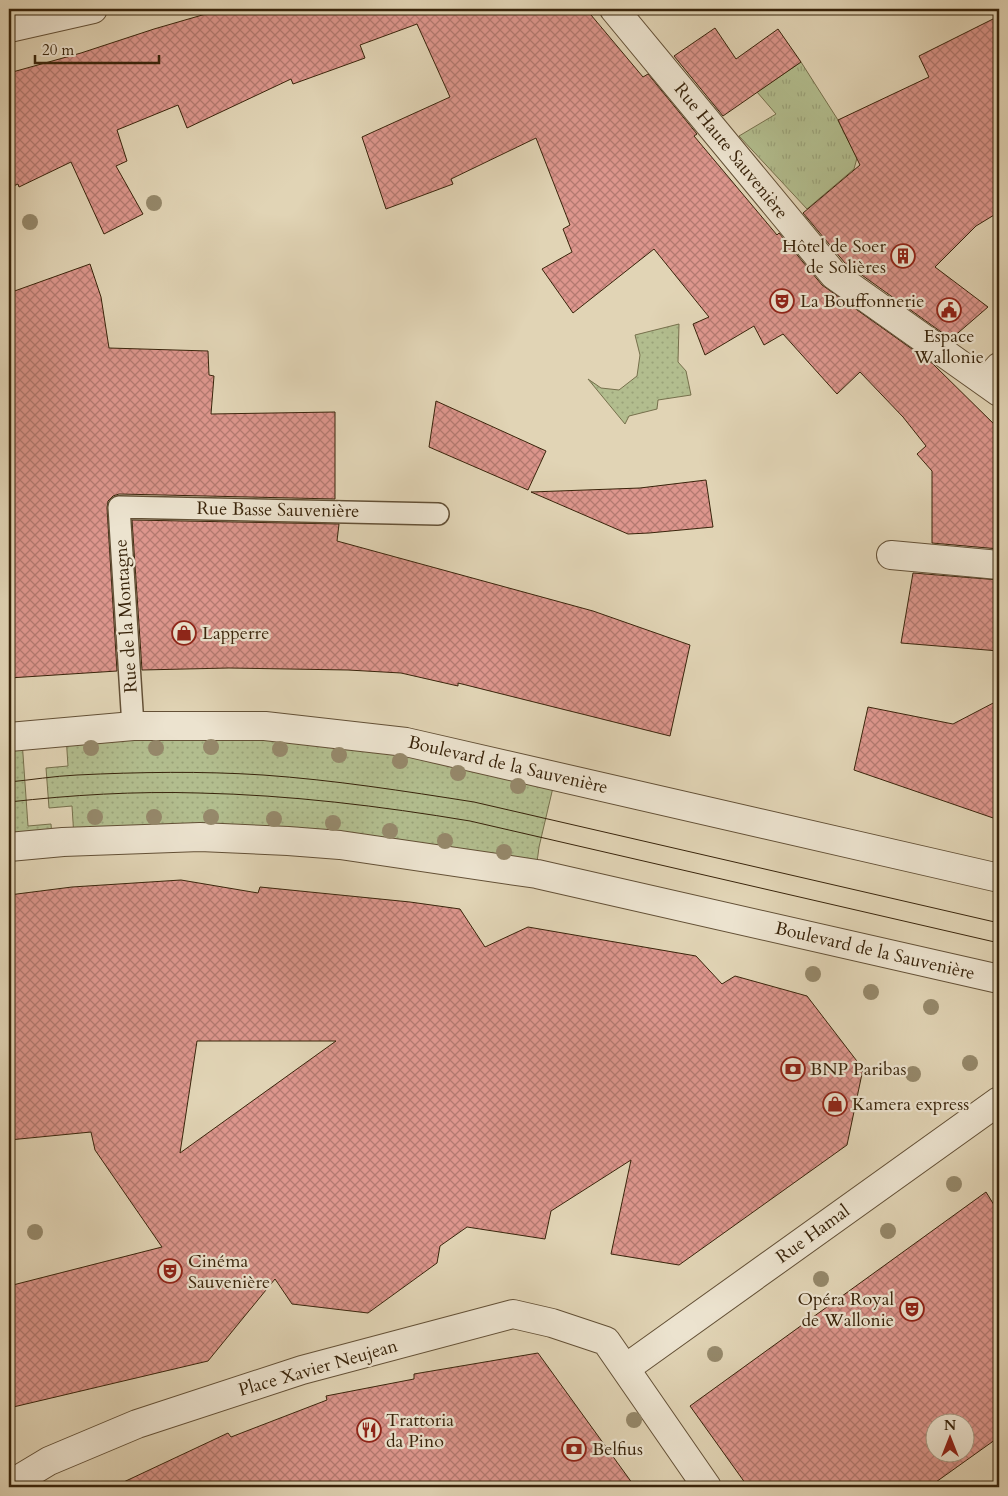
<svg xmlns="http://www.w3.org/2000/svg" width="1008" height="1496" viewBox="0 0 1008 1496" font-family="Cardo,serif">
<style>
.grass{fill:url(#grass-dots);stroke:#76704c}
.park{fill:url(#park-tufts);stroke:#76704c}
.building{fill:url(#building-cross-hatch);stroke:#39240b;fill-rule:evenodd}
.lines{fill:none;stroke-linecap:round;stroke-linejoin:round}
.service-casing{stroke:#635036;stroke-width:24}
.pedestrian-casing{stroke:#635036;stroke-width:30}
.minor-casing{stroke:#635036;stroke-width:30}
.service{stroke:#ece3cf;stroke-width:21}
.pedestrian{stroke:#ece3cf;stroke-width:28}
.minor{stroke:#ece3cf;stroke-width:28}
.tram{stroke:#39240b;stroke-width:1}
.tree{fill:#95886a}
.labels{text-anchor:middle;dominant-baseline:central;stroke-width:4.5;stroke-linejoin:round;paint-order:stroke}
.street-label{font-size:18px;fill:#39240b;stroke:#ece3cf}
.poi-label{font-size:18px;fill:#39240b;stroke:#ece3cf;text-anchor:start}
</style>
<defs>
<pattern id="grass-dots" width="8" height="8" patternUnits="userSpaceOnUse" patternTransform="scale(1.25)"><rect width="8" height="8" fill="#b2bd8e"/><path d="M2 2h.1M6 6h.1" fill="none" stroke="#9aa279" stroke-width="1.8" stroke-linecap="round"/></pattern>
<pattern id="park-tufts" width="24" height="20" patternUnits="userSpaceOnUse" patternTransform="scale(1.25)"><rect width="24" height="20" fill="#b2bd8e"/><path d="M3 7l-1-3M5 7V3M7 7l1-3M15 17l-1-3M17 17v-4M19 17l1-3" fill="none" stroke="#9aa279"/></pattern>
<pattern id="building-cross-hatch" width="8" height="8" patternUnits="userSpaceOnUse" patternTransform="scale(1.25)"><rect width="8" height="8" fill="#dd968d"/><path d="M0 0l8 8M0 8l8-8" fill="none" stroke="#b47a71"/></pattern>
</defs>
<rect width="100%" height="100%" fill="#e1d4b5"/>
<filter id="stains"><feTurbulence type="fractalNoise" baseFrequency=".004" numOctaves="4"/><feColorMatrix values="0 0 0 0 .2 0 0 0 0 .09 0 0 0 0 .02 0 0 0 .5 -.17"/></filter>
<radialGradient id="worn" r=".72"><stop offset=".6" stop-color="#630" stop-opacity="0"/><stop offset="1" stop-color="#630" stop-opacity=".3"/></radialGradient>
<g class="grass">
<polygon points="679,324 678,362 686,371 691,395 658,400 657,409 629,416 625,424 588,379 601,388 619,390 637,376 640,355 635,335"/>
<polygon points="264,731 555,779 539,847 536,870 74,838 72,806 49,808 46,768 68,766 66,735"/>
<polygon points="22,740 28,826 51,824 52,837 9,841 9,742"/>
</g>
<polygon class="park" points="801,62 838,120 857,158 854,169 807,209 739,136 776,114 757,92"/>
<g class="building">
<polygon points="223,9 586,9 643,77 648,74 697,134 694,136 777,235 779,233 822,285 933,364 999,429 999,549 932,543 932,471 917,454 926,446 903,417 860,372 837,394 783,334 764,345 754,326 705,355 693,324 709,317 654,249 573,313 542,269 572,252 563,229 570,225 536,138 451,179 453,184 386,209 362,137 450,97 417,24 360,45 365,58 293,84 291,79 187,128 178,105 117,130 127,161 116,166 143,214 104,234 71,162 19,187 18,184 9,188 9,73 81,53 154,29"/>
<polygon points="999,16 999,212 976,226 935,267 988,307 951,339 845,263 803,213 860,165 838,120 929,77 919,56"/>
<polygon points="715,28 736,59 778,29 801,62 723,116 674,56"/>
<polygon points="90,264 101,297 109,348 208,351 209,375 214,376 211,414 335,412 335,499 119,494 113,496 108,501 107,508 117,671 9,678 9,293"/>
<polygon points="436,401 546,451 528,490 429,447"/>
<polygon points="706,480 713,527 649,533 628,534 531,492 640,488"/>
<polygon points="132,520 339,524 337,541 593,611 690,645 670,736 458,683 458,686 401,673 348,670 229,668 142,670"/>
<polygon points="913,573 999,580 999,651 901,643"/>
<polygon points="999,700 999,820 854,770 868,707 953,724"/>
<path d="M181,880L258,893L260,887L410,902L460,909L485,947L528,927L696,956L722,984L735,976L807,996L863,1069L847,1145L679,1265L611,1254L631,1160L551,1211L545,1239L467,1227L440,1246L437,1263L368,1313L292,1304L275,1279L208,1361L9,1408V1286L162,1247L95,1150L91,1132L9,1140V895L72,887ZM197,1041H336L180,1153Z"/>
<path d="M986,1192L999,1213V1437L929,1487H748L690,1406ZM936,1424H966V1454H936Z"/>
<polygon points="538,1353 635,1487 113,1487 228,1433 231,1437 327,1400 326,1396 414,1379 414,1374"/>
</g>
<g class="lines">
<g class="service-casing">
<polyline id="service" points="133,726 119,507 438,514"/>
</g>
<g class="pedestrian-casing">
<polyline id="pedestrian" points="986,382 999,367"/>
</g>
<g class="minor-casing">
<g id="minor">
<polyline points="614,9 834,275 999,392"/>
<polyline points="9,28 93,9"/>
<polyline points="891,555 999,565"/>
<polyline points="9,737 133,726 265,726 406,742 999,878"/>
<polyline points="9,847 63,842 200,837 288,841 340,845 537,874 999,979"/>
<polyline points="626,1368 999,1101"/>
<polyline points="9,1485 49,1461 137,1424 302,1370 513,1314 552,1323 606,1341 707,1487"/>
</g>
</g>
<use href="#service" class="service"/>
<use href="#pedestrian" class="pedestrian"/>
<use href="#minor" class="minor"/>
<g class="tram">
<path d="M9,782C31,780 54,776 77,775C139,772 202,771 263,775C334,780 404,791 474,802L999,923"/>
<path d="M9,802C72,795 135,791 199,793C290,795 380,806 470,821L999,943"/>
</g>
</g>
<g class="tree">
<circle cx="154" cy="203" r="8"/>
<circle cx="30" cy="222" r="8"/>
<circle cx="211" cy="747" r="8"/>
<circle cx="91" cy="748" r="8"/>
<circle cx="156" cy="748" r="8"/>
<circle cx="280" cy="749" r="8"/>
<circle cx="339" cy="755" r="8"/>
<circle cx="400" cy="761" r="8"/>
<circle cx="458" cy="773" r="8"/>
<circle cx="518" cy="786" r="8"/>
<circle cx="95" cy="817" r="8"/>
<circle cx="154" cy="817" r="8"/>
<circle cx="211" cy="817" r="8"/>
<circle cx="274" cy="819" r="8"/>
<circle cx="333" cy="823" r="8"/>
<circle cx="390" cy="831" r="8"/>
<circle cx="445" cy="841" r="8"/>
<circle cx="504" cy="852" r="8"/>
<circle cx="813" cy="974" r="8"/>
<circle cx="871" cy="992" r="8"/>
<circle cx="931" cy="1007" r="8"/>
<circle cx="970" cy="1063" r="8"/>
<circle cx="913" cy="1074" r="8"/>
<circle cx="954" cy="1184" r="8"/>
<circle cx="888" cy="1231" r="8"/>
<circle cx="35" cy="1232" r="8"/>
<circle cx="821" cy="1279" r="8"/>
<circle cx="715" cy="1354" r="8"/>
<circle cx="634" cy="1420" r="8"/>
</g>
<defs>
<g id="building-ring" transform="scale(1.25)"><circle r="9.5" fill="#ece3cf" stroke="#8f2418" stroke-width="1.5"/><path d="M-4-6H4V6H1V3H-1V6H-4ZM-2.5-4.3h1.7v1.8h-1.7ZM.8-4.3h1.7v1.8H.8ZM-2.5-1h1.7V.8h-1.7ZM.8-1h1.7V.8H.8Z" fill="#8f2418"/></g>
<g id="theatre-ring" transform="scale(1.25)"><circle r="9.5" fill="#ece3cf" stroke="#8f2418" stroke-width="1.5"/><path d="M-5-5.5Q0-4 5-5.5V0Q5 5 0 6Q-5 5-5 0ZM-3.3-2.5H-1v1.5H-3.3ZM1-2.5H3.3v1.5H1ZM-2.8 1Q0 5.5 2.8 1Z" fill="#8f2418"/></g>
<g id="civic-ring" transform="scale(1.25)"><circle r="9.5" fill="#ece3cf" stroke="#8f2418" stroke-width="1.5"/><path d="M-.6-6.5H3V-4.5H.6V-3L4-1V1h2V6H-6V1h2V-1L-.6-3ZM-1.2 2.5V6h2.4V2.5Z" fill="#8f2418"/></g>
<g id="shop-ring" transform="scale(1.25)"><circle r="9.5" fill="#ece3cf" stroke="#8f2418" stroke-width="1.5"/><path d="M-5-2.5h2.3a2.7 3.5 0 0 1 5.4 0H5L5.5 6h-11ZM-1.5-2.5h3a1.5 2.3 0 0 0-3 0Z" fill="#8f2418"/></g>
<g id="bank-ring" transform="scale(1.25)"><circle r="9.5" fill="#ece3cf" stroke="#8f2418" stroke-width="1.5"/><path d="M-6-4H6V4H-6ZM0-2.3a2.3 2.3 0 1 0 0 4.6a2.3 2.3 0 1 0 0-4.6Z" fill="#8f2418"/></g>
<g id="restaurant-ring" transform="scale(1.25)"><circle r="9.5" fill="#ece3cf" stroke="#8f2418" stroke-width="1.5"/><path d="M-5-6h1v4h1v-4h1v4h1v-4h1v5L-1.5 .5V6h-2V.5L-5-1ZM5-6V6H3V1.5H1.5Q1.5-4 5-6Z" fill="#8f2418"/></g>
</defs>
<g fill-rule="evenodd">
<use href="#building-ring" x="903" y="256"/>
<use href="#theatre-ring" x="782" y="301"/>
<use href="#civic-ring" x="949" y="310"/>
<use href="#shop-ring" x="184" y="633"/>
<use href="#bank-ring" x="793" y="1069"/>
<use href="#shop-ring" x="835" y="1104"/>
<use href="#theatre-ring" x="170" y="1271"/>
<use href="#theatre-ring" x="912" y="1309"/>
<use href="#restaurant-ring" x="369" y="1430"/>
<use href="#bank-ring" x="574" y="1449"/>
</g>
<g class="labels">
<g class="street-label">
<text transform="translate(731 151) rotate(51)">Rue Haute Sauvenière</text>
<text transform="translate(278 510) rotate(1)">Rue Basse Sauvenière</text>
<text transform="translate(126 616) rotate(-94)">Rue de la Montagne</text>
<text transform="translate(508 765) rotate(13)">Boulevard de la Sauvenière</text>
<text transform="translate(875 951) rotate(13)">Boulevard de la Sauvenière</text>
<text transform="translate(813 1234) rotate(-36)">Rue Hamal</text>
<text transform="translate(318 1368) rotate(-16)">Place Xavier Neujean</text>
</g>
<g class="poi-label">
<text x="886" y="246" text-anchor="end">Hôtel de Soer<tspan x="886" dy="21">de Solières</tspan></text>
<text x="800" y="301">La Bouffonnerie</text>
<text x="949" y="336" text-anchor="middle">Espace<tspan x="949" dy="21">Wallonie</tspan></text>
<text x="202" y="633">Lapperre</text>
<text x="810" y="1069">BNP Paribas</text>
<text x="852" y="1104">Kamera express</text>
<text x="188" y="1261">Cinéma<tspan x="188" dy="21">Sauvenière</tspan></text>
<text x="894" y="1299" text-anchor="end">Opéra Royal<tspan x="894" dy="21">de Wallonie</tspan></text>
<text x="386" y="1420">Trattoria<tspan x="386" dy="21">da Pino</tspan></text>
<text x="592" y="1449">Belfius</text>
</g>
</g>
<rect width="1008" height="1496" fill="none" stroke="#e1d4b5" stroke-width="30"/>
<rect x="10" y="10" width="988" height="1476" fill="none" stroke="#39240b" stroke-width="2.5"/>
<rect x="15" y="15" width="978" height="1466" fill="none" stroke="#39240b"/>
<g transform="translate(950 1438)"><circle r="24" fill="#ece3cf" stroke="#a49781"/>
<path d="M0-4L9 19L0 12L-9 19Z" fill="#8f2418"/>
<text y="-8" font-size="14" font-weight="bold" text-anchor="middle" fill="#39240b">N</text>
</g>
<path d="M35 55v8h124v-8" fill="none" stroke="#39240b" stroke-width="2.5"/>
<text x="42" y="55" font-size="15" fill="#39240b" stroke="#ece3cf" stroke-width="4" paint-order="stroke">20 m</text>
<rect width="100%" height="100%" filter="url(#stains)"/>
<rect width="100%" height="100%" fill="url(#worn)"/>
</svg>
